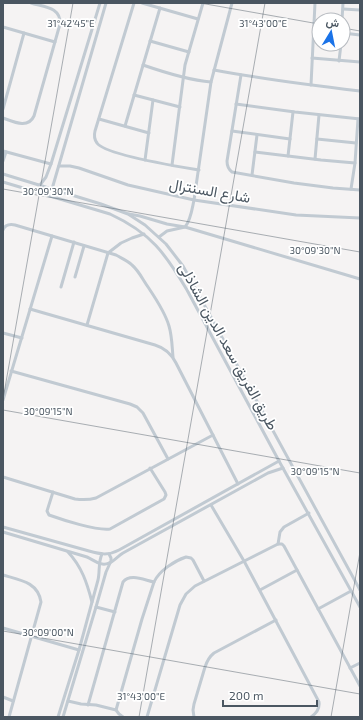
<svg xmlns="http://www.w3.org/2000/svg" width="363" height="720" viewBox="0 0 363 720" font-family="'Exo 2',Vazirmatn,sans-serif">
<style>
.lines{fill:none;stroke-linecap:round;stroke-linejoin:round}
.minor{stroke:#c1cad2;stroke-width:3}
.ticks{fill:none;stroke:#4a5661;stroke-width:1;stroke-opacity:0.45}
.labels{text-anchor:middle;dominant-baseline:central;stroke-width:3.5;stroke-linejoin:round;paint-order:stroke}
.street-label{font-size:15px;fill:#4a5661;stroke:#fff}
.ticks-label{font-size:10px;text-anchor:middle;fill:#4a5661;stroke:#fff;stroke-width:3.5;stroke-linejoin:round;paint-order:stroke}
</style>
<rect width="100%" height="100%" fill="#f5f3f3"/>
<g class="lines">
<g class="minor">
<path d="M134,3L95,131C94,135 94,139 97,143C105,155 181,167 199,170"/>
<polyline points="142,3 198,19"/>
<polyline points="343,9 360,10"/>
<polyline points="342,20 343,3"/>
<polyline points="3,27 55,42"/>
<polyline points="343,33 360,35"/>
<polyline points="150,41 189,52"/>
<polyline points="312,58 360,62"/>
<polyline points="339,61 341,44"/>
<path d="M143,65C166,73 188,80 211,82"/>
<path d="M214,70C263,79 311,85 360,91"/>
<path d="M241,75L227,161C227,166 228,169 232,172L294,183L333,188L360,190"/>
<polyline points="311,85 315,3"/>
<polyline points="134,95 180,107"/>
<polyline points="236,104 295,112 360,119"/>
<polyline points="3,109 24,33"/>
<path d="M3,118C14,122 28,129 34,116L60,24C61,7 44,7 31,3"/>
<polyline points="99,119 149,133"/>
<polyline points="125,126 160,8"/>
<polyline points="232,131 290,139"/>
<polyline points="317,139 356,143"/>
<polyline points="3,151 51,164"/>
<polyline points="255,152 321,160 355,163"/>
<polyline points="288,156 293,112"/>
<polyline points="315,159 319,115"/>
<polyline points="145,160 153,100"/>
<polyline points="3,161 6,152"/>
<polyline points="172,165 185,65 203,3"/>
<polyline points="59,166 70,166 79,168 128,185 194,200 296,215 360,218"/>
<polyline points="3,174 101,204 128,214 145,225 166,244 183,266 360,590"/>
<polyline points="252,175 257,135"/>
<path d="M3,182L110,214C151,233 165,253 187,290L279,461L360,607"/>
<polyline points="40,185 46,177 51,164 100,3"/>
<polyline points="52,189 106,3"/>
<polyline points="351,189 355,163 358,119"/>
<polyline points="129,214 140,216 167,224 185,227 360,279"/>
<path d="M3,230C5,225 10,224 15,225L116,255C121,258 127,260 132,265C139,271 143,280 148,287C156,299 165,312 169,326C172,336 172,346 173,357"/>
<path d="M159,237L167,231L185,227C191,220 192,209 194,200L211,82L232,3"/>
<polyline points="75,277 84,246"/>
<polyline points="61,287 74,242"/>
<path d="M30,309L155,345C165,348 171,353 176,363L238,484"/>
<polyline points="87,325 108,253 121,243 132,238 144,234"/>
<polyline points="3,333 22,338"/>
<polyline points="11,371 130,404 137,407 143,413 168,459"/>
<polyline points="3,400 52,236"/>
<path d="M3,477L75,499C83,500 89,500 96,498L213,435"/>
<path d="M53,492L47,511L49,515C63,520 97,531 110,529L164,499L166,495L165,492L150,468"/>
<path d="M211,505L244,561L319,702C320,709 317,713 311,717"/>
<path d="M3,527L89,551C100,554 108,556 119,550L279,461"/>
<path d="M3,532L87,557C94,560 101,567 109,563C114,561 118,556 123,553L268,473L283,468"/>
<polyline points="278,544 280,532 284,527 309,513"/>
<path d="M68,552C82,567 87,583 92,602"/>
<path d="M3,575C20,580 38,582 41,602L9,717"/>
<polyline points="260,590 297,570"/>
<polyline points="96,607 115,612"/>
<polyline points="318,609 351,591"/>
<polyline points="3,628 79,650"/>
<polyline points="350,668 360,663"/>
<polyline points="3,697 13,701"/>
<polyline points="68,701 81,704 96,705 116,710 119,714 123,717"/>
<path d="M88,705L123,582C130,573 144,580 154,582"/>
<path d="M116,710L142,619L154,582C159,571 174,561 186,557L191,558L193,560L204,581"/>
<path d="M58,717L79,650L98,580C100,572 98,562 102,554"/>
<polyline points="63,717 96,607 106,572 111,561 111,558 109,554"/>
<polyline points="147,717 180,605 186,594 195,586 278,544 282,544 284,546 360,686"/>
<path d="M194,717L193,710L194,704L205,667C207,661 209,657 214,653L276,620"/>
</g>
</g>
<path class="ticks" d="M200,3L319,24M343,28L360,31M3,189L360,252M3,399L73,3M3,410L360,473M3,631L360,694M139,717L265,3M331,717L360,552"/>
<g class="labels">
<g class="street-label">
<text transform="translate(210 190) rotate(10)">شارع السنترال</text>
<text transform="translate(229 346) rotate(61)">طريق الفريق سعد الدين الشاذلى</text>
</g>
</g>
<g class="ticks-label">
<text x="71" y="27">31°42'45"E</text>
<text x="263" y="27">31°43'00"E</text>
<text x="48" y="195">30°09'30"N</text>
<text x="315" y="254">30°09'30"N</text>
<text x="48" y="415">30°09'15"N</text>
<text x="315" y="475">30°09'15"N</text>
<text x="48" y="636">30°09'00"N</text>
<text x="141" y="700">31°43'00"E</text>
</g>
<rect width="363" height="720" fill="none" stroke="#4a5661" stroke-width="8"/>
<g transform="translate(331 32) rotate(10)"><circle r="19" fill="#ffffff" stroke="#b7bbc0"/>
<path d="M0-3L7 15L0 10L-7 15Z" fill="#1a73e8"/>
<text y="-6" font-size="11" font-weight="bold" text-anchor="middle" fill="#4a5661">ش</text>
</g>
<path d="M223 700v6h94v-6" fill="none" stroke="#4a5661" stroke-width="2"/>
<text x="229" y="700" font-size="12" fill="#4a5661" stroke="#ffffff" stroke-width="3" paint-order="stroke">200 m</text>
</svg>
